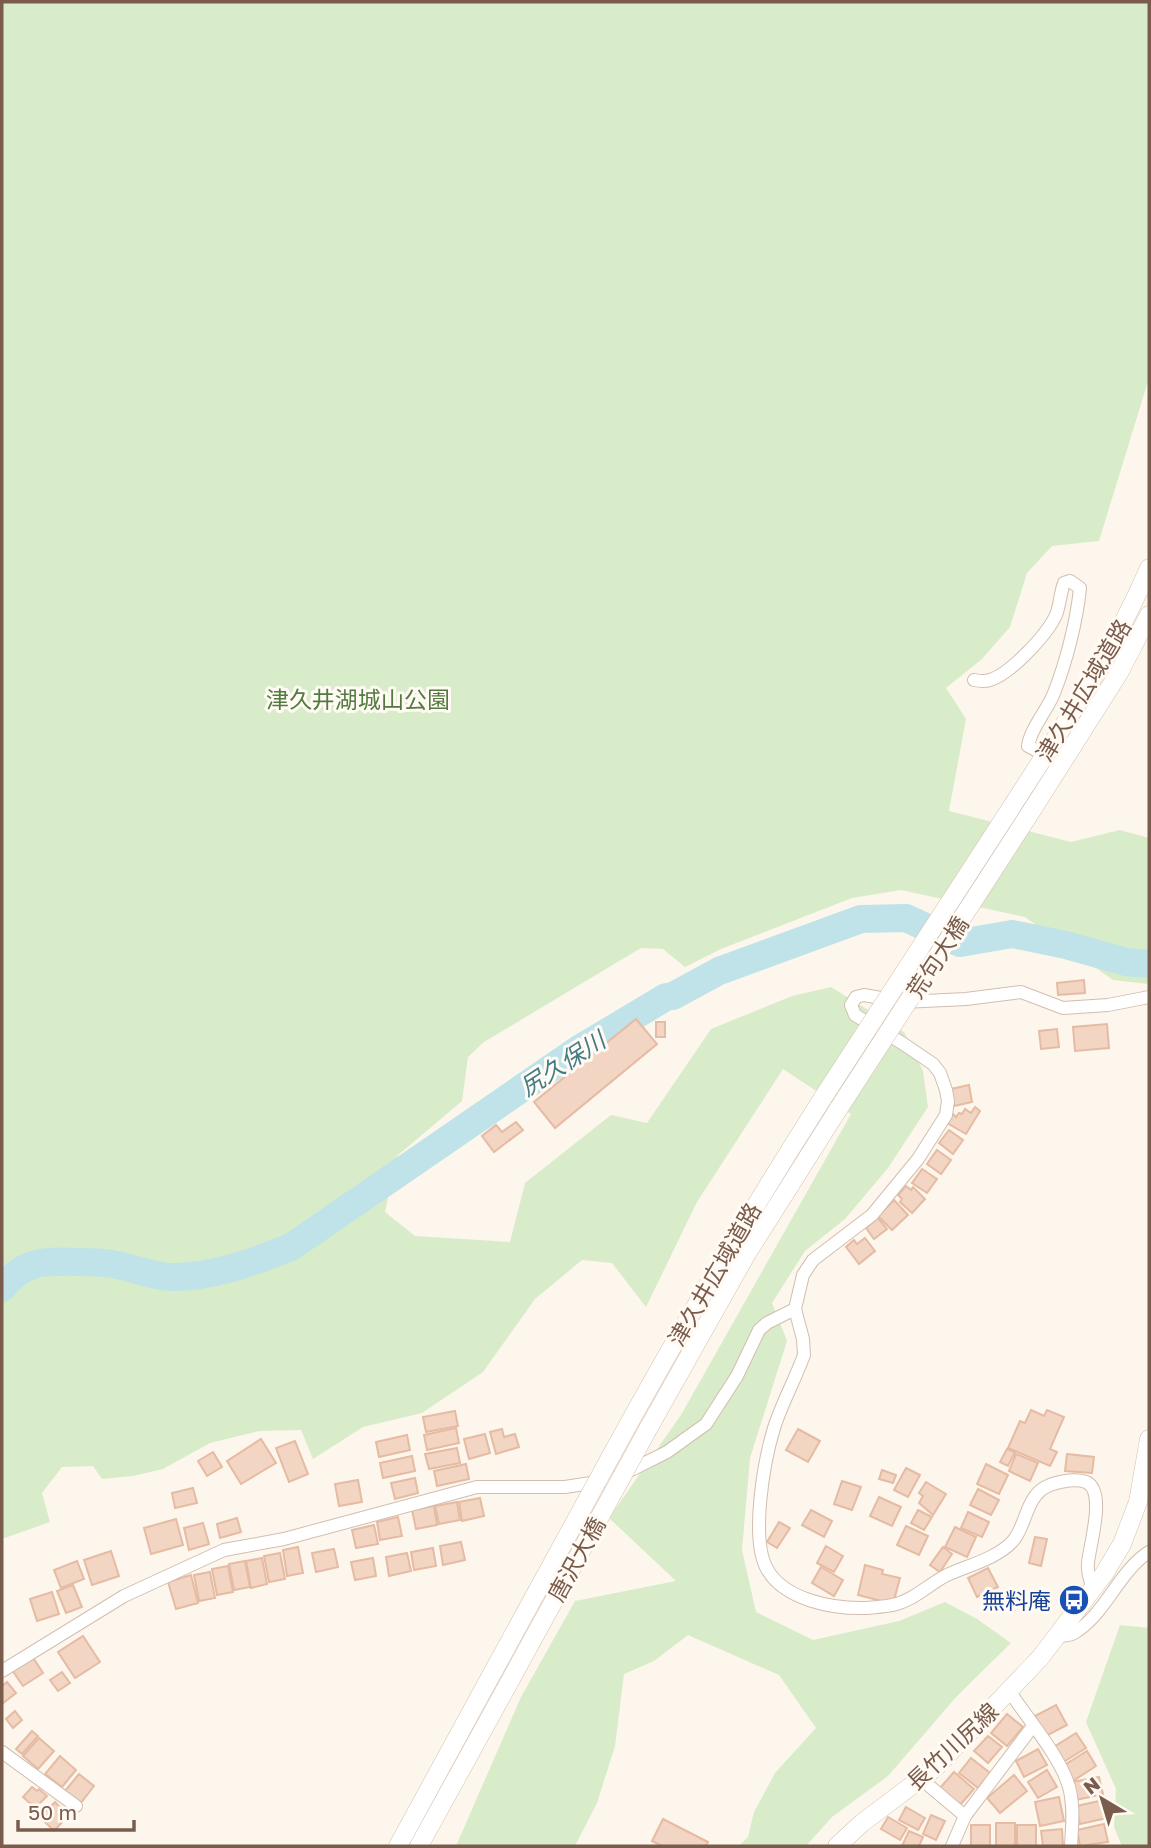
<svg xmlns="http://www.w3.org/2000/svg" width="1151" height="1848" viewBox="0 0 1151 1848" font-family="'Golos Text','Noto Sans JP',sans-serif">
<style>
.green{fill:#d8ecc9}
.lines{fill:none;stroke-linecap:round;stroke-linejoin:round}
.river{stroke:#bfe3e8;stroke-width:28}
.building{fill:#f3d5c3;stroke:#e6bba3;stroke-width:2}
.street-casing{stroke:#d1beb0;stroke-width:14}
.secondary-casing{stroke:#d6c0b0;stroke-width:19}
.street{stroke:#fff;stroke-width:12}
.secondary{stroke:#fff;stroke-width:18}
.secondary-bridge-casing{stroke:#d6c0b0;stroke-width:19;stroke-linecap:butt}
.secondary-bridge{stroke:#fff;stroke-width:18}
.labels{text-anchor:middle;dominant-baseline:central;stroke-width:6;stroke-linejoin:round;paint-order:stroke}
.street-label{font-size:23px;fill:#7a5c4d;stroke:#fffaf3}
.park-label{font-size:23px;fill:#537a41;stroke:#fffaf3}
.transit-label{font-size:23px;fill:#164399;stroke:#fffaf3;text-anchor:end}
.water-label{font-size:24px;font-style:italic;fill:#437c86;stroke:#fffaf3}
</style>
<rect width="100%" height="100%" fill="#fdf6ec"/>
<g class="green">
<polygon points="2,2 1149,2 1149,378 1099,541 1052,546 1027,573 1010,627 982,659 946,688 966,719 949,811 1071,842 1120,830 1149,838 1149,984 1113,980 1025,917 901,890 852,898 721,949 685,967 663,949 641,948 484,1042 468,1057 462,1101 397,1156 385,1212 415,1236 510,1242 525,1183 611,1115 647,1123 711,1029 792,996 831,987 904,1032 923,1071 928,1107 888,1168 845,1219 805,1251 772,1303 787,1341 750,1458 742,1550 756,1612 813,1640 899,1621 945,1602 977,1619 1011,1643 957,1696 888,1776 832,1817 806,1846 739,1846 748,1837 754,1812 775,1773 816,1728 779,1675 688,1635 654,1661 624,1674 615,1746 597,1803 575,1846 456,1846 521,1697 575,1601 676,1581 609,1518 681,1415 851,1114 783,1069 697,1202 646,1307 612,1263 582,1260 535,1299 483,1372 422,1413 363,1427 313,1459 301,1430 259,1431 210,1443 163,1469 133,1476 102,1479 93,1466 62,1467 42,1493 50,1522 2,1539"/>
<polygon points="1120,1625 1149,1628 1149,1846 1122,1846 1114,1827 1116,1789 1086,1722"/>
</g>
<g class="lines">
<path class="river" d="M2,1288C25,1259 45,1261 79,1262C90,1262 101,1262 112,1264C131,1267 151,1276 170,1277C210,1278 254,1262 291,1247L579,1049L666,997L673,996L719,971L861,919L906,918L960,943L1012,934L1066,945L1126,962L1149,964"/>
</g>
<g class="building">
<polygon points="1084,980 1085,993 1058,995 1057,983"/>
<polygon points="636,1019 657,1044 555,1128 534,1102"/>
<rect x="656" y="1022" width="9" height="15"/>
<polygon points="1107,1024 1109,1048 1075,1051 1073,1027"/>
<polygon points="1057,1029 1059,1047 1041,1049 1039,1031"/>
<polygon points="969,1085 972,1102 954,1106 951,1089"/>
<polygon points="975,1107 980,1111 966,1134 947,1123 953,1114 956,1117 959,1113 962,1114 965,1109 971,1113"/>
<polygon points="516,1122 523,1130 494,1152 482,1136 496,1125 502,1132"/>
<polygon points="949,1130 963,1140 953,1154 939,1143"/>
<polygon points="937,1150 951,1160 941,1174 927,1164"/>
<polygon points="922,1169 937,1179 927,1193 912,1183"/>
<polygon points="906,1186 911,1190 913,1187 925,1199 912,1213 900,1202 902,1199 898,1195"/>
<polygon points="894,1200 908,1215 892,1230 878,1216"/>
<polygon points="878,1218 887,1229 874,1239 866,1228"/>
<polygon points="865,1238 875,1251 859,1264 846,1247 854,1240 857,1244"/>
<polygon points="1031,1410 1044,1416 1047,1410 1064,1417 1050,1449 1057,1452 1050,1466 1008,1448 1020,1421 1025,1423"/>
<polygon points="455,1411 458,1426 426,1432 423,1417"/>
<polygon points="456,1428 459,1443 427,1450 424,1435"/>
<polygon points="502,1429 504,1437 515,1434 519,1447 496,1454 490,1432"/>
<polygon points="798,1429 820,1441 808,1462 786,1450"/>
<polygon points="485,1434 490,1453 469,1459 464,1439"/>
<polygon points="407,1435 410,1450 379,1457 376,1442"/>
<polygon points="261,1439 276,1463 241,1484 227,1461"/>
<polygon points="295,1441 308,1474 289,1482 276,1448"/>
<polygon points="457,1448 460,1463 429,1469 425,1454"/>
<polygon points="1007,1449 1015,1452 1008,1466 1000,1462"/>
<polygon points="213,1452 222,1467 207,1476 198,1461"/>
<polygon points="1016,1454 1038,1463 1030,1481 1009,1471"/>
<polygon points="1067,1454 1094,1457 1092,1473 1065,1471"/>
<polygon points="412,1456 415,1471 383,1478 380,1463"/>
<polygon points="466,1464 469,1479 437,1486 434,1471"/>
<polygon points="986,1464 1008,1475 999,1494 977,1484"/>
<polygon points="906,1468 920,1475 908,1497 894,1490"/>
<polygon points="882,1470 896,1475 893,1483 879,1479"/>
<polygon points="415,1478 418,1493 395,1499 391,1483"/>
<polygon points="358,1480 362,1502 339,1506 335,1484"/>
<polygon points="842,1481 861,1487 852,1510 834,1504"/>
<polygon points="926,1482 946,1494 933,1515 919,1503 923,1496 919,1493"/>
<polygon points="193,1488 197,1503 175,1508 172,1493"/>
<polygon points="978,1489 999,1500 991,1515 970,1505"/>
<polygon points="879,1497 901,1507 892,1526 870,1516"/>
<polygon points="480,1498 484,1516 462,1521 459,1502"/>
<polygon points="457,1502 460,1520 439,1524 435,1506"/>
<polygon points="434,1506 437,1525 416,1529 412,1510"/>
<polygon points="811,1510 832,1521 824,1537 802,1525"/>
<polygon points="918,1510 932,1517 924,1530 911,1523"/>
<polygon points="968,1512 989,1522 982,1537 961,1528"/>
<polygon points="398,1517 402,1536 380,1540 377,1522"/>
<polygon points="237,1518 241,1532 220,1538 217,1524"/>
<polygon points="176,1519 183,1545 151,1554 144,1528"/>
<polygon points="779,1522 790,1528 777,1548 767,1542"/>
<polygon points="203,1523 209,1544 189,1550 184,1528"/>
<polygon points="374,1525 378,1544 356,1548 352,1530"/>
<polygon points="906,1526 928,1536 919,1555 897,1545"/>
<polygon points="955,1527 976,1537 967,1557 945,1547"/>
<polygon points="1035,1537 1047,1539 1041,1566 1029,1563"/>
<polygon points="461,1542 465,1560 443,1565 440,1546"/>
<polygon points="826,1546 843,1556 834,1572 817,1563"/>
<polygon points="298,1547 303,1573 287,1576 283,1550"/>
<polygon points="943,1547 952,1554 940,1572 930,1565"/>
<polygon points="433,1548 436,1566 414,1570 411,1552"/>
<polygon points="334,1549 338,1567 316,1572 312,1553"/>
<polygon points="111,1551 119,1576 92,1585 84,1560"/>
<polygon points="280,1553 285,1579 269,1582 264,1556"/>
<polygon points="407,1553 411,1571 389,1576 386,1557"/>
<polygon points="262,1558 267,1584 251,1588 246,1561"/>
<polygon points="373,1558 376,1576 355,1580 351,1562"/>
<polygon points="77,1561 84,1579 61,1588 54,1570"/>
<polygon points="245,1561 250,1587 234,1590 229,1564"/>
<polygon points="865,1565 883,1570 882,1574 900,1578 893,1604 858,1595"/>
<polygon points="228,1566 233,1592 217,1595 212,1569"/>
<polygon points="821,1567 843,1580 834,1596 812,1583"/>
<polygon points="988,1568 998,1587 977,1597 968,1578"/>
<polygon points="210,1572 215,1598 199,1601 194,1575"/>
<polygon points="191,1575 198,1603 176,1609 168,1582"/>
<polygon points="73,1585 82,1607 66,1613 57,1591"/>
<polygon points="52,1592 59,1614 37,1621 30,1599"/>
<polygon points="83,1636 100,1662 75,1678 58,1652"/>
<polygon points="32,1656 43,1673 23,1686 12,1670"/>
<polygon points="62,1672 70,1683 58,1691 50,1680"/>
<polygon points="7,1682 16,1693 2,1704 2,1686"/>
<polygon points="1056,1705 1067,1725 1046,1736 1035,1716"/>
<polygon points="15,1711 22,1720 13,1728 6,1719"/>
<polygon points="1007,1714 1023,1727 1007,1746 991,1733"/>
<polygon points="32,1731 38,1736 22,1754 16,1749"/>
<polygon points="1076,1733 1086,1748 1062,1763 1052,1748"/>
<polygon points="988,1736 1002,1747 988,1763 974,1751"/>
<polygon points="39,1738 54,1751 38,1769 23,1756"/>
<polygon points="1038,1749 1047,1765 1024,1777 1016,1761"/>
<polygon points="1087,1751 1096,1766 1073,1781 1063,1766"/>
<polygon points="60,1756 76,1770 62,1787 45,1774"/>
<polygon points="971,1758 990,1773 978,1788 959,1773"/>
<polygon points="1047,1770 1057,1787 1038,1798 1028,1782"/>
<polygon points="954,1772 974,1789 960,1805 940,1788"/>
<polygon points="79,1774 94,1786 80,1804 65,1791"/>
<polygon points="1014,1775 1027,1791 1000,1813 987,1798"/>
<polygon points="1099,1777 1103,1794 1076,1800 1072,1782"/>
<polygon points="32,1787 37,1791 39,1789 47,1796 35,1808 23,1797"/>
<polygon points="1059,1797 1064,1821 1040,1826 1035,1802"/>
<polygon points="1104,1800 1107,1818 1080,1824 1076,1806"/>
<polygon points="55,1802 68,1816 54,1831 40,1817"/>
<polygon points="906,1807 925,1818 918,1830 899,1820"/>
<polygon points="931,1815 945,1821 936,1840 923,1834"/>
<polygon points="888,1817 907,1828 900,1840 881,1829"/>
<polygon points="663,1819 708,1842 706,1846 662,1846 652,1841"/>
<rect x="996" y="1823" width="19" height="23"/>
<polygon points="1104,1824 1108,1842 1080,1846 1077,1830"/>
<rect x="971" y="1825" width="19" height="21"/>
<rect x="1017" y="1825" width="19" height="21"/>
<polygon points="1062,1829 1063,1846 1043,1846 1041,1831"/>
<polygon points="909,1831 923,1837 919,1846 902,1846"/>
</g>
<g class="lines">
<g class="street-casing">
<g id="street">
<path d="M974,680C979,681 984,682 990,680C1010,674 1047,635 1056,615C1060,605 1060,594 1064,583L1070,581L1080,588C1077,620 1066,663 1054,693C1047,711 1031,727 1028,746L1045,755"/>
<polyline points="795,1309 803,1275 813,1260 872,1215 918,1159 946,1115 948,1101 946,1090 940,1073 933,1064 902,1043 855,1015 851,1005 856,997 864,995 903,1002 966,999 1021,992 1063,1008 1108,1005 1149,997"/>
<path d="M1058,1636C1063,1635 1069,1636 1074,1633C1106,1614 1118,1572 1149,1552"/>
<path d="M2,1671L124,1596L224,1550L284,1539L477,1487H565L610,1480L633,1469L667,1452L706,1424L737,1376L759,1330L767,1323L795,1309L803,1339L804,1355C795,1380 782,1403 774,1428C764,1461 750,1538 767,1569C784,1600 833,1609 866,1608C874,1607 884,1607 892,1605C913,1601 929,1584 947,1575C969,1565 996,1559 1013,1541C1025,1527 1026,1502 1041,1490C1051,1482 1074,1478 1086,1482C1107,1491 1089,1547 1088,1563C1087,1572 1090,1581 1093,1589"/>
<path d="M1010,1692C1027,1718 1064,1761 1070,1791C1074,1809 1072,1828 1071,1846"/>
<polyline points="2,1752 76,1806"/>
<polyline points="921,1779 965,1816"/>
<polyline points="952,1846 965,1816 1033,1726"/>
</g>
</g>
<g class="secondary-casing">
<g id="secondary">
<polyline points="1034,807 1119,673 1149,615"/>
<path d="M1011,808C1061,730 1112,654 1149,568"/>
<polyline points="648,1429 746,1255 839,1108"/>
<path d="M611,1456C678,1333 749,1214 824,1096"/>
<polyline points="398,1846 488,1681"/>
<polyline points="419,1846 505,1690"/>
<polyline points="837,1846 862,1823 936,1767 1040,1658 1104,1574 1122,1544 1138,1502 1149,1439"/>
</g>
</g>
<use href="#street" class="street"/>
<use href="#secondary" class="secondary"/>
<g class="secondary-bridge-casing">
<g id="secondary-bridge">
<polyline points="824,1096 1011,808"/>
<polyline points="839,1108 1034,807"/>
<polyline points="488,1681 611,1456"/>
<polyline points="505,1690 648,1429"/>
</g>
</g>
<use href="#secondary-bridge" class="secondary-bridge"/>
</g>
<defs>
<g id="bus-disc" transform="scale(1.575)"><circle r="9.5" fill="#1a4fb4" stroke="#fffaf3"/><path d="M-5-6H5V4H4V6H2V4H-2V6H-4V4H-5ZM-3.5-4V0h7V-4ZM-3.5 1.2v1.5H-2V1.2ZM2 1.2v1.5H3.5V1.2Z" fill="#fff"/></g>
</defs>
<g fill-rule="evenodd">
<use href="#bus-disc" x="1074" y="1600"/>
</g>
<g class="labels">
<g class="street-label">
<text transform="translate(1083 690) rotate(-59)">津久井広域道路</text>
<text transform="translate(937 957) rotate(-57)">荒句大橋</text>
<text transform="translate(714 1274) rotate(-60)">津久井広域道路</text>
<text transform="translate(576 1559) rotate(-61)">唐沢大橋</text>
<text transform="translate(952 1746) rotate(-43)">長竹川尻線</text>
</g>
<g class="park-label">
<text x="358" y="699">津久井湖城山公園</text>
</g>
<g class="transit-label">
<text x="1051" y="1600">無料庵</text>
</g>
<g class="water-label">
<text transform="translate(562 1063) rotate(-33)">尻久保川</text>
</g>
</g>
<rect width="1151" height="1848" fill="none" stroke="#7a5c4d" stroke-width="7"/>
<g transform="translate(1102 1799) rotate(322)" stroke="#fffaf3" stroke-width="5" paint-order="stroke">
<path d="M0-5L12 26L0 18L-12 26Z" fill="#7a5c4d"/>
<text y="-10" font-size="19" font-weight="bold" text-anchor="middle" fill="#7a5c4d">N</text>
</g>
<path d="M18 1820v10h116v-10" fill="none" stroke="#7a5c4d" stroke-width="3.5"/>
<text x="28" y="1820" font-size="21" fill="#7a5c4d" stroke="#fffaf3" stroke-width="5" paint-order="stroke">50 m</text>
</svg>
